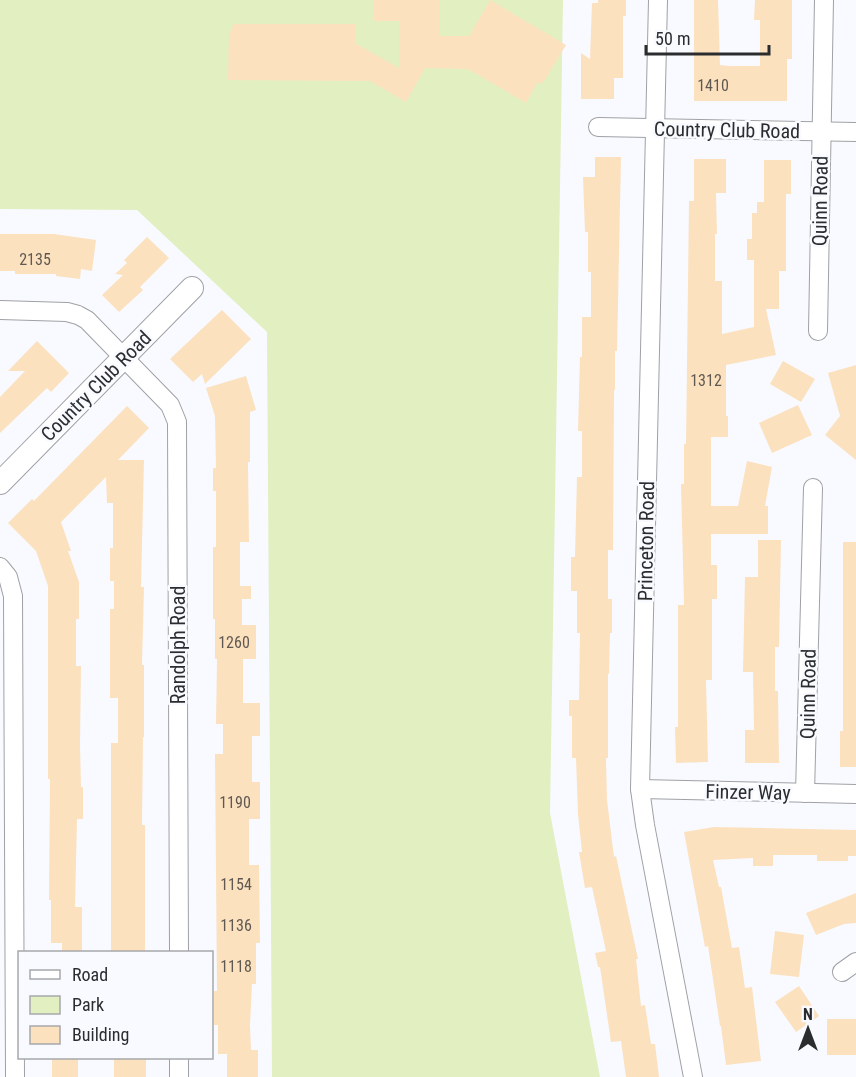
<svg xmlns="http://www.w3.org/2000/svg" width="856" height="1077" viewBox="0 0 856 1077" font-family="'Roboto Condensed',sans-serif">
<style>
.green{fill:#e1efc1}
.building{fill:#fce1bf}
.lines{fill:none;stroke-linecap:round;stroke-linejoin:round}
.minor-casing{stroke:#9fa1a5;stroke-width:20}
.tertiary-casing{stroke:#9fa1a5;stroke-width:24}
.minor{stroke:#fff;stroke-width:18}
.tertiary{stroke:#fff;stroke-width:22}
.labels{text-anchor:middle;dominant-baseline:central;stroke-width:5;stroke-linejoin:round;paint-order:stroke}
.number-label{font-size:16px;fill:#5f5952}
.street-label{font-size:20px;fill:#2b2c2e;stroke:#f8faff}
</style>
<rect width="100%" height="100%" fill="#f8faff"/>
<polygon class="green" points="0,0 563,0 550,813 600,1077 272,1077 267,332 137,210 0,209"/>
<g class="building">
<polygon points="373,0 440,0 440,36 469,36 490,0 566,45 543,83 537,83 526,103 468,69 425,68 406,102 370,81 228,80 229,34 234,24 355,24 355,43 399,68 399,21 373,21"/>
<polygon points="598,0 626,0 626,16 623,16 623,78 614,78 614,99 581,99 581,53 590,59 592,3 598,3"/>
<polygon points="694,0 718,0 720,65 729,66 760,66 760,20 754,20 755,0 792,0 792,59 787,59 787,101 694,101"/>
<polygon points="595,157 621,157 617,351 615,351 615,390 614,390 613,550 608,550 608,599 612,599 612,633 610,633 609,674 608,674 608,758 606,758 607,800 614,857 616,856 638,959 636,959 641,1006 645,1005 651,1044 655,1044 659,1077 626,1077 621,1041 611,1042 600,967 598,967 595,953 606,951 592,887 585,888 579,852 582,852 578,814 576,758 572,758 572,716 569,716 569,700 579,700 580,633 577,633 577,591 571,591 571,557 575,557 577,477 582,477 582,431 578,431 580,357 582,357 582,317 591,317 591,272 588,272 588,232 585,232 583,177 595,177"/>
<polygon points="694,159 726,159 726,193 716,193 717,234 715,234 715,281 722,281 722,334 754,327 754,260 747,260 747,239 752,239 752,213 757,213 757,202 764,202 764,160 791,160 791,194 786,194 786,271 779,271 779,309 766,309 776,355 726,365 726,416 728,416 728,437 711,437 711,506 738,506 747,461 772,467 765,506 768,506 768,534 711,534 711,565 717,565 717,599 712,599 712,680 706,680 708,762 676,763 675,727 678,727 678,605 684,605 681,484 684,484 684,444 686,444 689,201 694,201"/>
<polygon points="0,234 54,234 96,240 92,271 81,269 80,279 56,276 56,274 15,274 15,271 0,271"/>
<polygon points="147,237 169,258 140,287 143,290 119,312 102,295 123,275 115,274 127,263 124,260"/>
<polygon points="222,310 251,339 205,384 202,374 193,382 170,359"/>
<polygon points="37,341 69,373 51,392 47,388 0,433 0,397 25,371 8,371"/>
<polygon points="783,361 815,379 801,402 770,384"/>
<polygon points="856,365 856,460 825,435 840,416 828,373"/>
<polygon points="246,376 256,410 250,412 250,462 248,462 249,542 240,542 240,586 251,586 251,599 242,599 242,625 256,625 256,659 243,659 243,703 260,703 260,736 252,736 252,782 260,782 260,819 249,819 249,865 259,865 260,943 256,943 256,984 252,984 250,1025 251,1050 258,1050 258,1077 227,1077 227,1054 218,1054 218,1025 214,1025 214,991 217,991 215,754 223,754 223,724 216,724 217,659 215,659 215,619 213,619 213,547 216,547 216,491 213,491 213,468 216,468 215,416 206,388"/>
<polygon points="798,405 812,435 772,453 759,423"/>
<polygon points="127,406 149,428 118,460 144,460 141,587 144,587 142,665 144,665 144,737 143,737 142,825 145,825 145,952 111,952 111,743 118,743 118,698 110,698 110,609 114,609 114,581 110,581 110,548 113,548 113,503 107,503 106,477 61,522 71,551 68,551 79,582 79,619 76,619 76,666 81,666 80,744 81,787 83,787 83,819 77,819 75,907 82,907 82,952 62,952 62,943 51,943 51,900 49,900 50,779 48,779 48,586 36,551 8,523 32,499 34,501"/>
<polygon points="758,540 781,540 779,647 775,647 775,691 778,691 779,763 745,763 745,730 754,730 753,672 743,672 745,577 758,577"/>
<polygon points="843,542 856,542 856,767 840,767 840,731 843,731"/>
<polygon points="714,827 856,830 856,856 848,856 848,861 817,861 817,855 773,855 773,866 753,866 753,858 713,860 719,887 721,887 732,948 739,947 745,988 752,987 761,1061 726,1065 721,1026 720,1026 708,946 705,947 684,832"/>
<polygon points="856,893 856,923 844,924 816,935 806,913"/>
<polygon points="775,931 804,935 799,977 770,974"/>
<polygon points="799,986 819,1016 796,1032 775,1002"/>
<rect x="827" y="1019" width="29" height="36"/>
<rect x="52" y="1058" width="26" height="19"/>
<rect x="114" y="1058" width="32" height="19"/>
</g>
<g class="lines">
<g class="minor-casing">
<g id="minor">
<polyline points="658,0 640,789 645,825 693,1077"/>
<polyline points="598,127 856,132"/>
<polyline points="0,310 67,312 78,315 87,320 170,405 177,422 179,952"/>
<polyline points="818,331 824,0"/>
<polyline points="0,567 8,577 13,596 15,1077"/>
<polyline points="640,789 856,794"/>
<polyline points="805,793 813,488"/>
<polyline points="842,972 856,962"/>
<polyline points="179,1058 179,1077"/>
</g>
</g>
<g class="tertiary-casing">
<polyline id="tertiary" points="0,483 192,288"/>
</g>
<use href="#minor" class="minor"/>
<use href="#tertiary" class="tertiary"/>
</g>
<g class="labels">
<g class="number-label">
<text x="713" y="85">1410</text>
<text x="35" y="259">2135</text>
<text x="706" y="380">1312</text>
<text x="234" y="642">1260</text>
<text x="235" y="802">1190</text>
<text x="236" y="884">1154</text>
<text x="236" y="925">1136</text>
<text x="236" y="966">1118</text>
</g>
<g class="street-label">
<text transform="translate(727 130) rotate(1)">Country Club Road</text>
<text transform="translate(820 201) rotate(-89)">Quinn Road</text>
<text transform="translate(96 386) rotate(-45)">Country Club Road</text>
<text transform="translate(646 541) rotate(-89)">Princeton Road</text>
<text transform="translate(178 645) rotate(-90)">Randolph Road</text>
<text transform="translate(808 694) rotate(-89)">Quinn Road</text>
<text transform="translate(748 792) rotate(1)">Finzer Way</text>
</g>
</g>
<rect x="18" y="951" width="195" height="108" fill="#f8faff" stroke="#a6a8ab" stroke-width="1.5"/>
<rect x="30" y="970" width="30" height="9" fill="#ffffff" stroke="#a6a8ab" stroke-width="1.5"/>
<text x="72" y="981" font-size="18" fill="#2b2c2e">Road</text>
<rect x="30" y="996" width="30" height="18" fill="#e1efc1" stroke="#a6a8ab" stroke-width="1.5"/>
<text x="72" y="1011" font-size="18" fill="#2b2c2e">Park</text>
<rect x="30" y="1026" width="30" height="18" fill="#fce1bf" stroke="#a6a8ab" stroke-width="1.5"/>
<text x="72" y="1041" font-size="18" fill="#2b2c2e">Building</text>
<g transform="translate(808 1029)" stroke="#f8faff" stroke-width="4.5" paint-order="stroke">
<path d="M0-4.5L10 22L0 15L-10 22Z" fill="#2b2c2e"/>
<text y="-9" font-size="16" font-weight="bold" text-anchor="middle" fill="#2b2c2e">N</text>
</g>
<path d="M646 45v9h123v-9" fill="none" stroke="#2b2c2e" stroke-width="3"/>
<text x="655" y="45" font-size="18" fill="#2b2c2e" stroke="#f8faff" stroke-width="4.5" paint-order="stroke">50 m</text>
</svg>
